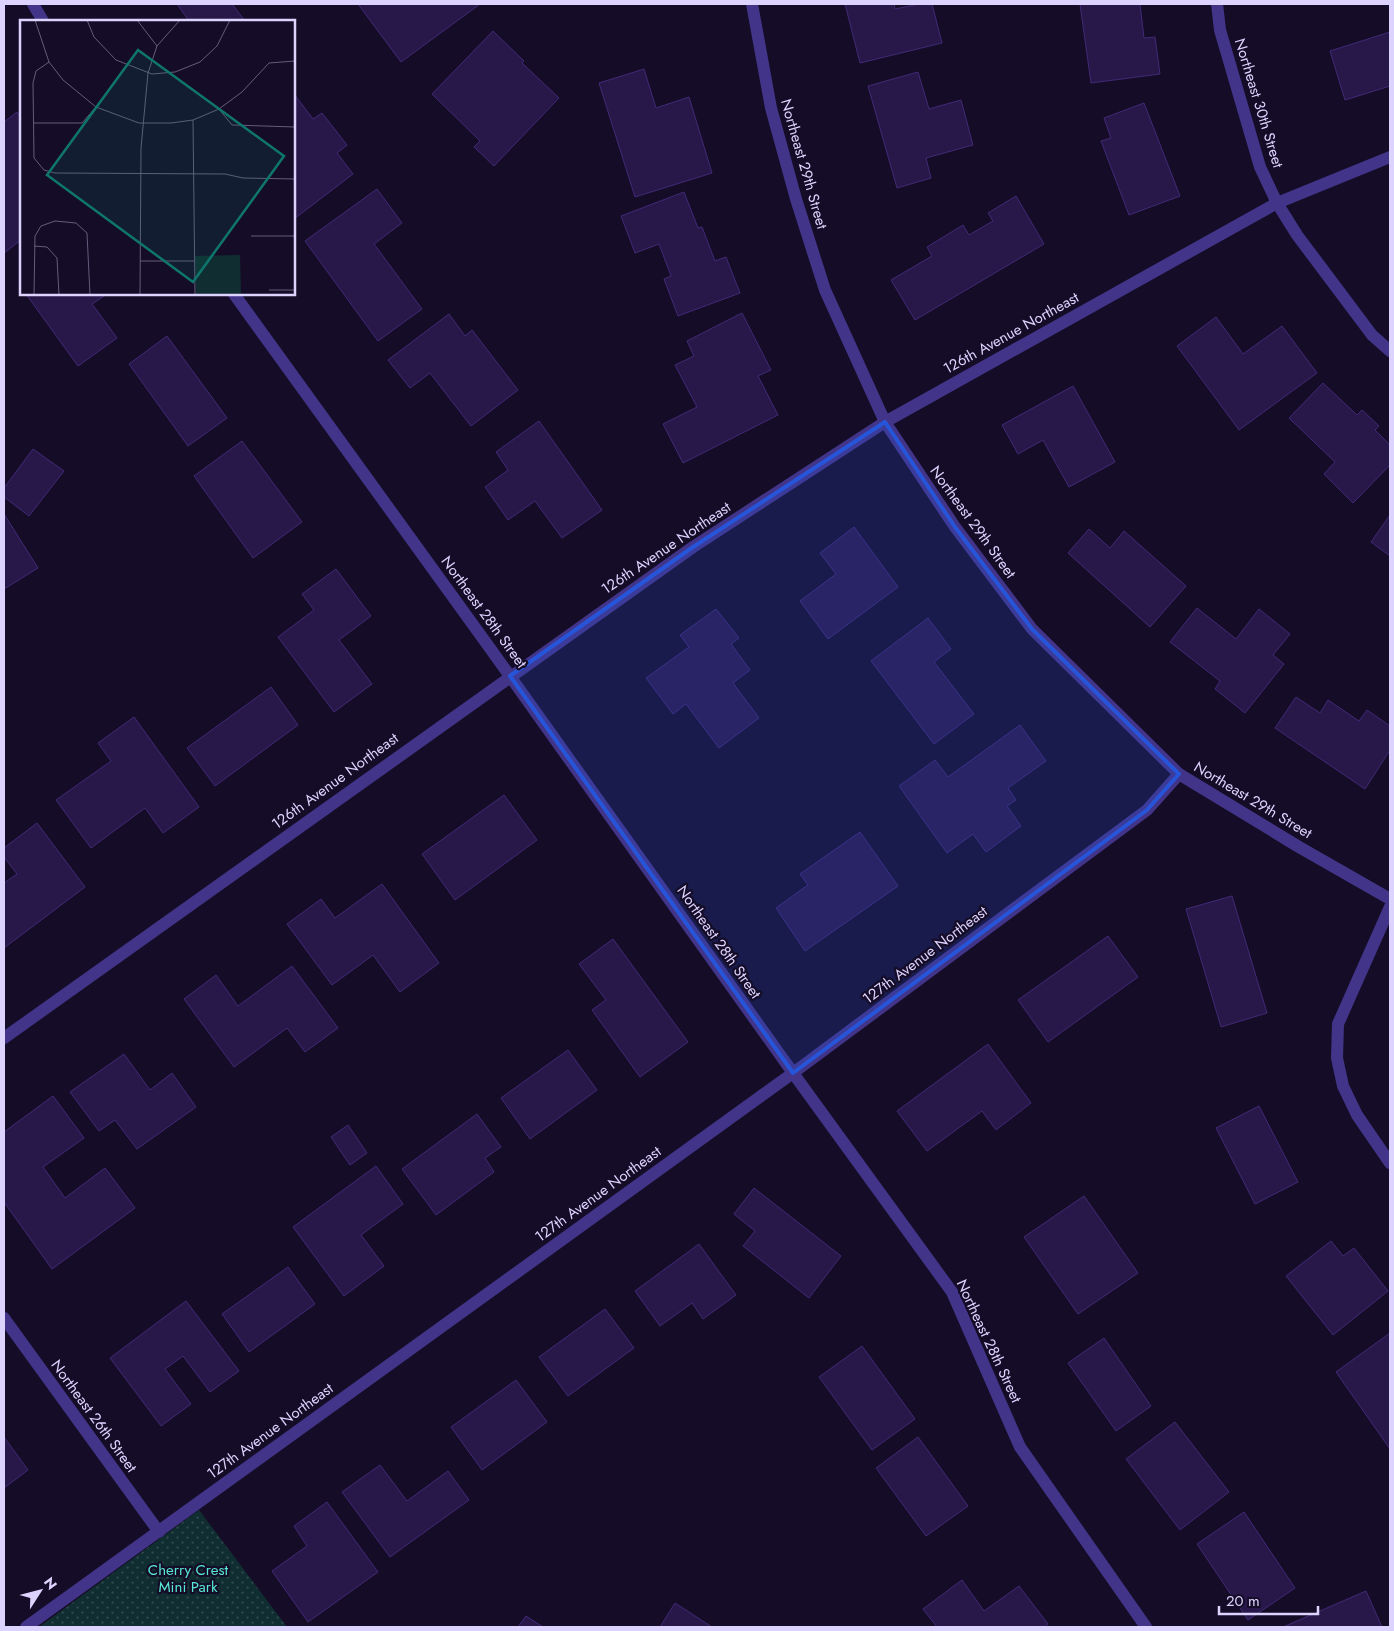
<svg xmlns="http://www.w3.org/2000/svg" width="1394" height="1631" viewBox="0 0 1394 1631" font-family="Jost,sans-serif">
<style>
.grass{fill:url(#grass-dots)}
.building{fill:#281849;stroke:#412976}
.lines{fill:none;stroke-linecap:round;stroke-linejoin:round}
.street{stroke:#423589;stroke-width:12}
.marked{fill:#2755da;fill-opacity:0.2;stroke:#2755da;stroke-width:4;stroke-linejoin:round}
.labels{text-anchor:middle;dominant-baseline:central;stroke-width:4.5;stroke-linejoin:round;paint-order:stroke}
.street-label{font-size:15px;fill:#ddd3ff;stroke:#150d27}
.park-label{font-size:15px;fill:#57e7d4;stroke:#150d27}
.inset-road{fill:none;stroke:#655c7d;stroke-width:1}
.view{fill:#0f766e;fill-opacity:0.15;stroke:#0f766e;stroke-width:2.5}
.inset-edge{fill:none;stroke:#ddd3ff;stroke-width:2.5}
</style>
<defs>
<pattern id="grass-dots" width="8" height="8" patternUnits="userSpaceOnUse" patternTransform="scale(1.25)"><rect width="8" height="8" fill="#102e31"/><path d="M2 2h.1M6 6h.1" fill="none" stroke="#324b50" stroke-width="1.8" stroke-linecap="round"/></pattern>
</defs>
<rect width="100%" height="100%" fill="#150d27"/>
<polygon class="grass" points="199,1510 287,1627 39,1627"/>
<g class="building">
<polygon points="177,4 232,4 245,21 189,21"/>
<polygon points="358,4 480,4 401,62"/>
<polygon points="845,4 894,4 895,9 919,4 932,4 942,43 860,63"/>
<polygon points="1080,4 1140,4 1144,38 1155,37 1160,74 1091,83"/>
<polygon points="493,31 524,61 522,63 559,98 494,166 474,147 480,141 432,94"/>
<polygon points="1390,32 1390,86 1345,100 1330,51"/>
<polygon points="644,69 656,108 689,97 712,173 635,197 599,83"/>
<polygon points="918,72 929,109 961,100 973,145 926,158 931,178 897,188 868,86"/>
<polygon points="294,94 313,119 322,113 347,145 337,153 353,174 294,219"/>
<polygon points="1144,103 1180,196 1129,215 1101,141 1111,138 1104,118"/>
<polygon points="17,112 21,118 21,240 4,253 4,122"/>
<polygon points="377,189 402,223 374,244 422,309 378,341 305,241"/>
<polygon points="684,192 698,228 702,227 715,261 726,257 740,293 678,316 664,279 671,276 659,244 635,253 621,216"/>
<polygon points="1016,196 1044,244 915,320 891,280 932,256 927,247 963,225 969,235 993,221 988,213"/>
<polygon points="26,294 107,294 92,304 117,338 78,366"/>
<polygon points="742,313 771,370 758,376 778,415 683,463 663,424 697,407 675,365 694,356 687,341"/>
<polygon points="449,314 465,336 472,330 518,390 471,426 430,373 410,388 388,360"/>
<polygon points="1216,317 1243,354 1282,326 1317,373 1239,430 1177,346"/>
<polygon points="167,336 227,418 188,446 129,364"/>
<polygon points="1323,383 1357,415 1362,410 1379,426 1375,430 1390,445 1390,465 1353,503 1324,474 1335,462 1289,418"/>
<polygon points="1073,386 1115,462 1069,487 1043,440 1018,454 1002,425"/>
<polygon points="539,421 602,510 562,538 535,501 508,520 485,487 508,470 496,452"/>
<polygon points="242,441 302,522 253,558 194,476"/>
<polygon points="33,449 64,471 29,516 4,497 4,488"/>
<polygon points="4,514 38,568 4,589"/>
<polygon points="1390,515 1390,556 1371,542"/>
<polygon points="854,527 898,587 828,639 800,601 836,574 820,553"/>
<polygon points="1089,529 1110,548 1124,531 1186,586 1150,627 1068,553"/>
<polygon points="336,569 371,616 339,640 372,684 334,712 278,637 314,610 302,594"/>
<polygon points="1197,608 1236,639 1259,609 1290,634 1273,655 1284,664 1245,713 1215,689 1220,681 1170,642"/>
<polygon points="716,609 739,638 731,644 750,670 733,683 759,718 719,748 686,704 673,714 646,678 689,647 680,635"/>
<polygon points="928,618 951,649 934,662 974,714 934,744 871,661"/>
<polygon points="271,687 298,725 215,786 187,748"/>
<polygon points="1296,697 1320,713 1328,700 1359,721 1367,710 1390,726 1390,750 1365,789 1275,728"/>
<polygon points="134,717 199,807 163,833 145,808 91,848 56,800 111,761 98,743"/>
<polygon points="1020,725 1046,761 1008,788 1016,800 1007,806 1021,826 986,852 973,834 947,853 899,786 935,760 948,777"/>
<polygon points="504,795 537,840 455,900 422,854"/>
<polygon points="37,823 85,887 4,948 4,883 17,874 4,857 4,848"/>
<polygon points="860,832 898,886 805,951 776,908 808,885 800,874"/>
<polygon points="382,884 439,963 400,992 373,955 332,985 287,924 321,899 335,918"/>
<polygon points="1232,896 1267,1013 1221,1027 1186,909"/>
<polygon points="1108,936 1138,977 1048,1042 1018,1000"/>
<polygon points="613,939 688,1042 640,1077 592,1010 606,1000 579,964"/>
<polygon points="292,966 338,1028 305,1052 287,1028 234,1067 184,999 216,975 238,1006"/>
<polygon points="988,1044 1031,1103 996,1130 982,1111 927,1151 897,1111"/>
<polygon points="568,1050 597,1090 530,1139 501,1098"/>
<polygon points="124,1054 150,1090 172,1073 196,1107 137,1149 115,1120 99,1131 70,1092"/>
<polygon points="53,1096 84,1138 43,1167 65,1198 105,1168 135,1208 52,1269 4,1202 4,1132"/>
<polygon points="1259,1106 1298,1182 1255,1204 1216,1128"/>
<polygon points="477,1114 501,1147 485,1158 494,1172 436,1215 402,1169"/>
<polygon points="348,1125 367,1153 350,1165 331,1137"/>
<polygon points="376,1166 403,1204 361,1235 384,1266 344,1296 293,1227"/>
<polygon points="754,1188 841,1256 809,1298 743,1246 755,1231 734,1214"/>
<polygon points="1084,1196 1138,1273 1078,1314 1024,1237"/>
<polygon points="1331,1241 1343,1256 1354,1248 1388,1291 1333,1335 1286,1276"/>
<polygon points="699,1244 736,1295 703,1319 692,1303 660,1326 635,1291"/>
<polygon points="288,1267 315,1304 249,1352 222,1314"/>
<polygon points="186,1301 239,1371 210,1392 183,1356 165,1369 191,1404 161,1426 110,1358"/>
<polygon points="605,1309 634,1348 568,1396 539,1357"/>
<polygon points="1390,1333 1390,1449 1336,1372"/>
<polygon points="1104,1338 1151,1406 1116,1431 1068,1363"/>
<polygon points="862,1346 915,1419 872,1450 819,1377"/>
<polygon points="516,1380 547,1422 482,1470 451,1427"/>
<polygon points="1175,1422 1229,1492 1180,1530 1126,1459"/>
<polygon points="4,1437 28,1470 4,1488"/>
<polygon points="918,1437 968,1506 926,1536 876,1468"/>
<polygon points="380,1465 407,1501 448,1471 469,1500 390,1557 342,1492"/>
<polygon points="327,1502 378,1572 308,1622 272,1571 307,1546 294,1526"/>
<polygon points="1244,1512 1295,1588 1248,1620 1197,1544"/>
<polygon points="962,1580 984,1611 1019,1586 1048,1624 1044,1627 937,1627 923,1609"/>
<polygon points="1366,1591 1382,1627 1283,1627"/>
<polygon points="675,1603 712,1627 660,1627"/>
<polygon points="526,1616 543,1627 518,1627"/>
</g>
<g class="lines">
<g class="street">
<polyline points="33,4 43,21"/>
<polyline points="752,4 771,108 796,199 825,290 885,422 955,527 1032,629 1179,774 1299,847 1390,899"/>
<polyline points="1217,4 1220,30 1260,167 1277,203 1297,235 1372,335 1390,351"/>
<polyline points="234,294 492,651 793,1073 952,1292 1020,1447 1146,1627"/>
<polyline points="1390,907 1338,1024 1337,1058 1343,1086 1357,1115 1390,1163"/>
<polyline points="4,1038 693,547 885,422 1277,203 1390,157"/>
<polyline points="4,1318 159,1532"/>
<polyline points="26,1627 793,1073 1147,810 1179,774"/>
</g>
</g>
<path class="marked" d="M885,422L955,527L1032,629L1179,774L1147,810L793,1073L510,676L693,547Z"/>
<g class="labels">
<g class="street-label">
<text transform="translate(1259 103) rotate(73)">Northeast 30th Street</text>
<text transform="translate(804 164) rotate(74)">Northeast 29th Street</text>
<text transform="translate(1011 333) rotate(-29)">126th Avenue Northeast</text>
<text transform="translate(973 522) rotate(54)">Northeast 29th Street</text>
<text transform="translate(666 548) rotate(-34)">126th Avenue Northeast</text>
<text transform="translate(484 612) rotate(54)">Northeast 28th Street</text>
<text transform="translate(335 781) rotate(-36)">126th Avenue Northeast</text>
<text transform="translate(1253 800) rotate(31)">Northeast 29th Street</text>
<text transform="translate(719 942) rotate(55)">Northeast 28th Street</text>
<text transform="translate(925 955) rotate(-37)">127th Avenue Northeast</text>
<text transform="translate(598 1194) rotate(-36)">127th Avenue Northeast</text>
<text transform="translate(989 1341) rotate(65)">Northeast 28th Street</text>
<text transform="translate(94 1416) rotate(54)">Northeast 26th Street</text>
<text transform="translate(270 1431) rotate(-36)">127th Avenue Northeast</text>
</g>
<g class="park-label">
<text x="188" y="1570">Cherry Crest<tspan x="188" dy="17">Mini Park</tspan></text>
</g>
</g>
<g transform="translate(20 20)">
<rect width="275" height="275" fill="#150d27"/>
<path d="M220,235L221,275H176L175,236Z" fill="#102e31"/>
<path class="inset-road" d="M15,0L29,42L43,60L76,87M67,0L74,17L96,40L132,54L155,52L180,42L197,26L210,0M117,0L137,26M29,42L16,51L13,63L14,138L24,150L35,153L205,154L223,158L275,159M199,89L222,72L249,43L275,41M173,100L175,275M13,103H62L76,87L119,103H151L173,100L199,89L212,105L275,107M231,216H275M14,226L27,227L37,238L39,275M120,241H175M249,270H275M14,275L15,216L21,206L35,201L56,203L67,213L70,275M120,275L121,128L128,53L137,26L160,0"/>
<path class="view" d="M118,30L264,136L173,262L27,155Z"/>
<rect width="275" height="275" class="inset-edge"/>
</g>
<rect width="1394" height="1631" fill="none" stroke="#ddd3ff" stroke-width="10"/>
<g transform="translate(40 1591) rotate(54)" stroke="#150d27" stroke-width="4" paint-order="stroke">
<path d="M0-4L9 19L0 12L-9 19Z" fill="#ddd3ff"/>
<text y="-8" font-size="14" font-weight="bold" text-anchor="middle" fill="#ddd3ff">N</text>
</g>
<path d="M1219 1606v8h99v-8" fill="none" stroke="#ddd3ff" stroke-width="2.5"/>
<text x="1226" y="1606" font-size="15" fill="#ddd3ff" stroke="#150d27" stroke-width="4" paint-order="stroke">20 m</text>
</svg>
